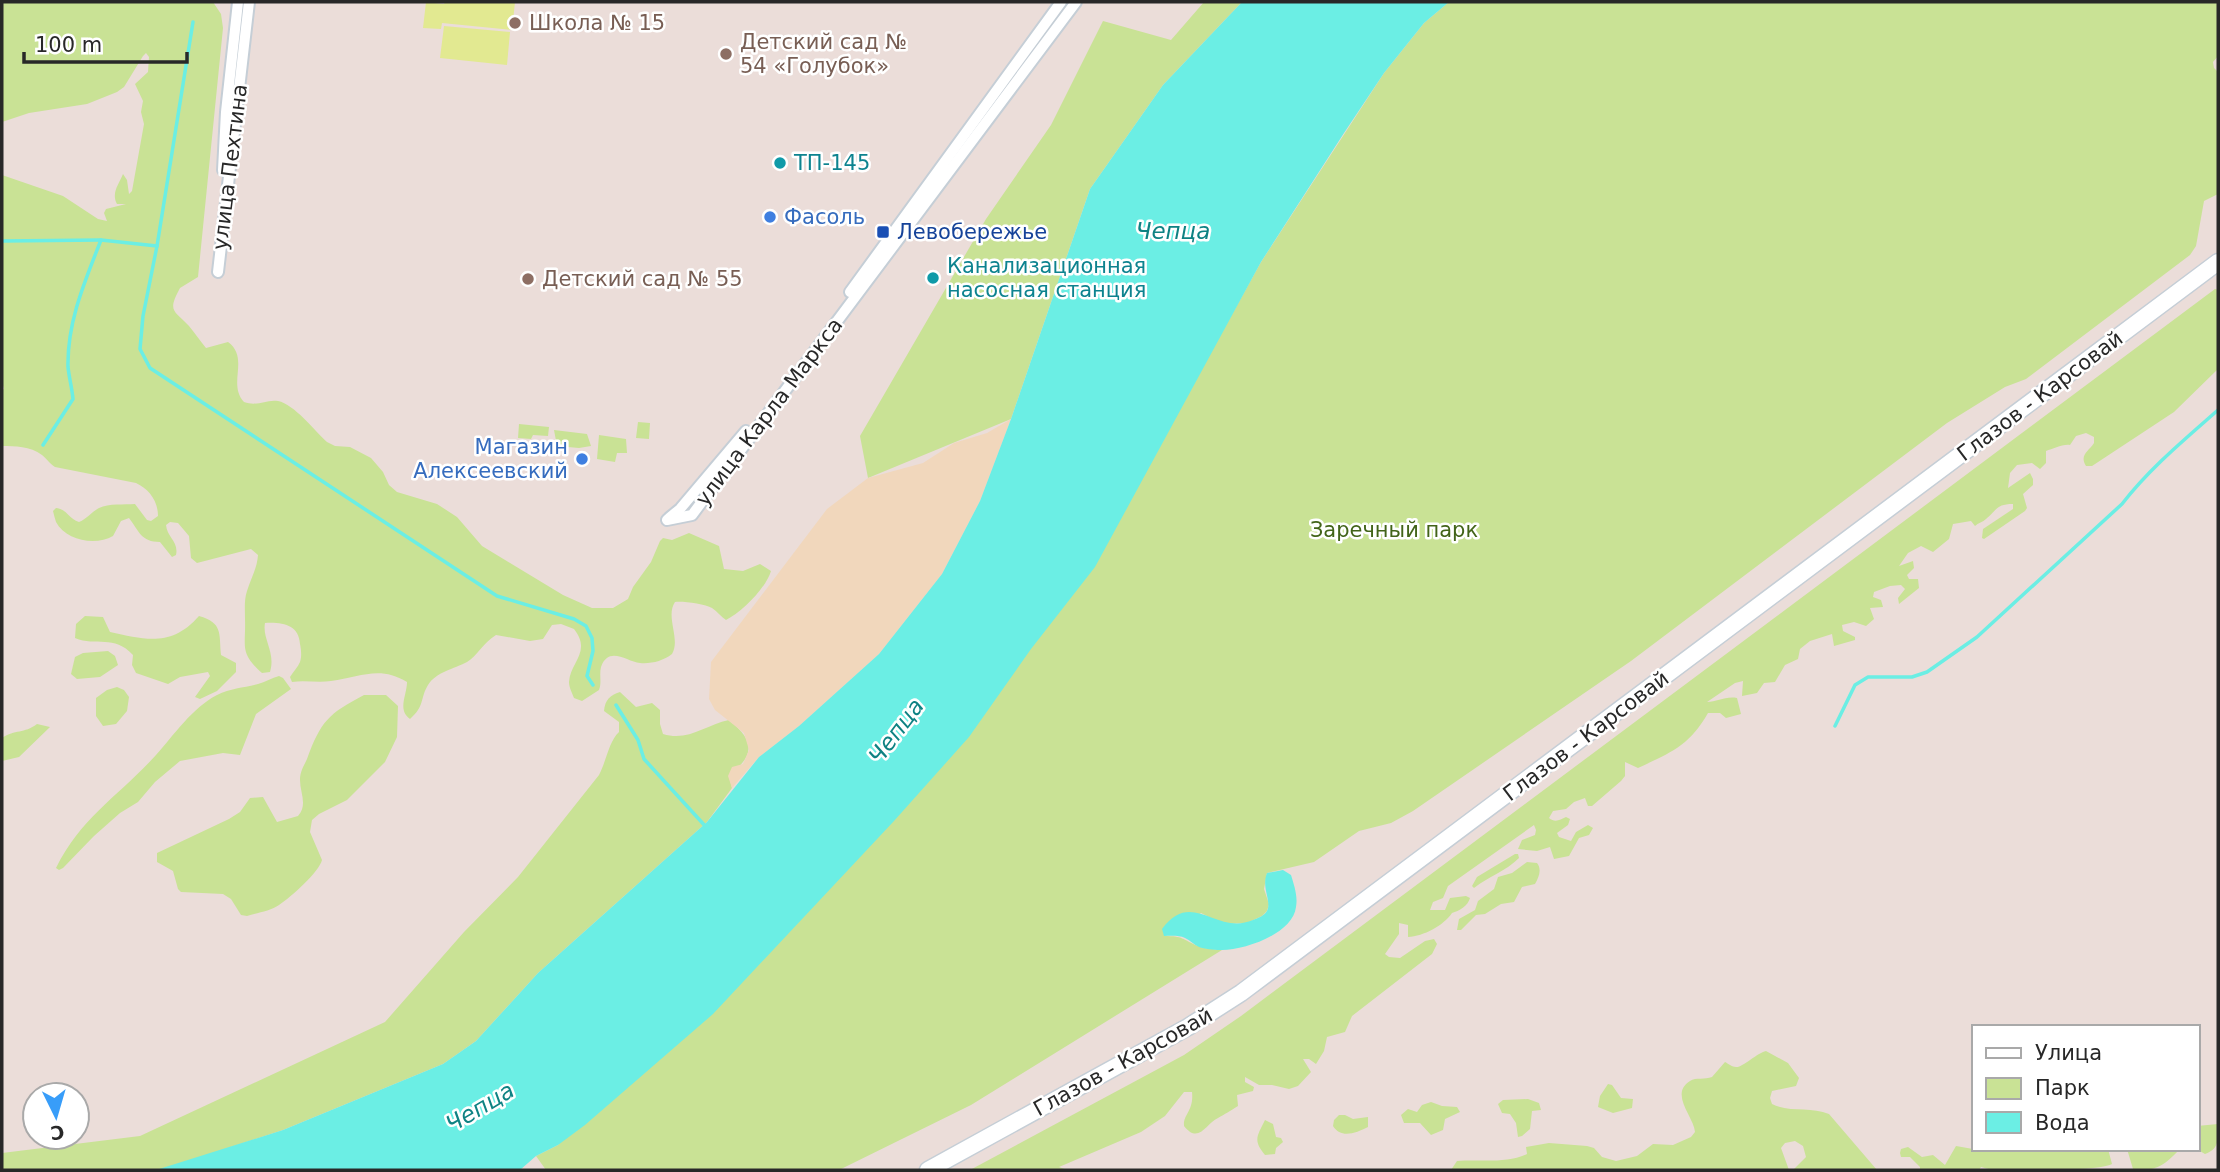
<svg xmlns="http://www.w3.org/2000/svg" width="2220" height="1172" viewBox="0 0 2220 1172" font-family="'DejaVu Sans',sans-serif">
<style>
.green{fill:#c9e295}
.sand{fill:#f1d7bc}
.pitch{fill:#e2e991}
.water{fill:#6beee4}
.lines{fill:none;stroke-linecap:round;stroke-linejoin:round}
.stream{stroke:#6beee4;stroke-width:3.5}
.street-casing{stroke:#c5ced6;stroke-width:14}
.secondary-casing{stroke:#c5ced6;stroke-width:19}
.street{stroke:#fff;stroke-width:10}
.secondary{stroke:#fff;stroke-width:16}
.education-dot{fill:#8d6e63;stroke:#fff;stroke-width:2.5}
.culture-dot{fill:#0f9aa8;stroke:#fff;stroke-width:2.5}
.shop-dot{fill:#3f7fe0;stroke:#fff;stroke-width:2.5}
.transit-dot{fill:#1a4fb4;stroke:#fff;stroke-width:2.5}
.labels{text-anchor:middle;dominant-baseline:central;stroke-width:5;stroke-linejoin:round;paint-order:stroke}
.education-label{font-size:21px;fill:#785e54;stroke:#fff;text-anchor:start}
.culture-label{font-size:21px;fill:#0d838f;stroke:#fff;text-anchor:start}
.street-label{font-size:21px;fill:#282828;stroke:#fff}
.shop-label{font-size:21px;fill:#366cbe;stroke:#fff;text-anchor:start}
.transit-label{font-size:21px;fill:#164399;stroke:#fff;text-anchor:start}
.park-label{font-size:21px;fill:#426419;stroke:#fff}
.water-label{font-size:23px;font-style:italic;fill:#0e8283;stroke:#fff}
</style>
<rect width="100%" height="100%" fill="#ebddd9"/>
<g class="green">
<path d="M2,2H213L221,14L223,28L198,277L180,288C167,312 174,310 189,326C195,333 200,341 206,348L228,342C250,358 227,384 244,402C258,407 266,399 278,401C294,404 315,431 327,442L335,446L350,447L371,458L383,472L389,485L397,492L437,504L457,517L482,546L563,595L592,608H613L628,599L633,587L651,562L660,541L663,538L672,540L689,533L719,546L724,569L743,571L760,564L771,571C766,588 742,612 726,620C721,617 717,611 712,608C705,604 683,601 675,602C665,617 681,639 672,654C663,661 651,664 640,663C627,662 609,645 601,667C599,675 602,682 599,690L582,701L574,698C572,693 569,687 569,682C570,662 592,652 574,629L561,624L552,625L543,639L530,641L496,635C483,643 477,656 467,662C454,669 436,672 428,685C420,698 425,706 410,719C397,710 407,695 407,682C380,665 360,677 331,681C318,683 305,680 292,682L290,677C293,672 298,667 300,662C302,656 301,649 300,644C299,625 283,622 265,623C262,639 276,652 270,672L262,673C239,653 246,647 245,619C245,610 244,600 247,591C251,578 257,569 258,555L251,549L197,563L191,558L189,536L178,523L170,522L166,525C167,537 179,542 176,555L172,557L160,542C141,542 139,531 129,518L121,521L113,536C96,546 66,541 56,522C55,519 54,515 53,511L56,508C67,509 70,520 79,522C87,519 91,512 99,508C109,503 124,505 135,504L147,520L151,521L158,516C158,501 149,489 136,483L55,467C49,463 47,459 42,455C30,446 15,446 2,446V390L4,389L2,382V175L63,196L98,219L107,221L104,213L106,209L126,204H117C111,193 119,184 123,174L127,180L129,194L132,191L144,124L141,112L143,101L135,84L148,72L149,57L146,53L143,56L124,87L117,92L87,104L29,113L2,122Z"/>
<polygon points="1204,2 1242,2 1163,85 1090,189 1011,419 868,478 860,436 986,219 1051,125 1103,21 1171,40"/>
<path d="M1449,2H2218V56L2213,62L2214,68L2218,72V194L2204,201L2196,246L2190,255L2026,379L2005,387L1947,423L1631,661L1413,811L1391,823L1359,831L1314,862L1267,873L1264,889L1269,904L1267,911L1262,916L1247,923L1223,924L1201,913L1164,936C1184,936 1181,939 1198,946C1204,949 1214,949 1222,950L971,1105L839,1170H546L536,1156L558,1145L1230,318L1261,262L1384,73L1424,23Z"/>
<path d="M2215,289L2218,290V369L2174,412L2092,466H2086C2079,455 2089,451 2094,443V437L2086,433L2076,436L2070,445C2062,444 2053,449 2046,451V463L2040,469L2032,463L2017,465L2010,473L2008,488L2030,473L2033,479V485L2023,494L2027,508L2025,511L1984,539L1982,538L1983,529L2013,509V504C1996,504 1997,510 1986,519C1983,522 1978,523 1975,526L1971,521L1953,524L1949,539L1933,552L1921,546L1908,553L1899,566L1913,561L1914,568L1907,575L1909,579H1918L1919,588L1899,604L1898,598L1905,589L1901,585L1890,586L1874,592L1873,597L1881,600L1883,607L1870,608L1874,619L1866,626L1854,622L1842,625L1843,631L1855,637V640L1834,646L1832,634L1810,641L1800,649L1798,659L1785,665L1775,682L1764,683L1757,693L1742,696L1743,681L1735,683L1707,702C1717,702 1725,696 1737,698L1741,714L1726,718L1720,713H1708C1689,746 1672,752 1638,768L1625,762V776L1621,781L1592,806H1588L1585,798L1574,802L1566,809L1553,811L1549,818C1555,823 1560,820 1566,817L1570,819L1568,825L1557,833L1559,837L1571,841L1576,832L1588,825L1593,828L1589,835L1579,838L1569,856L1554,859L1550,847L1537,851L1518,849L1522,840L1535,835L1536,830L1534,825L1448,886L1443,898L1433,902L1430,910H1445L1450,898L1466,896L1470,898C1468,906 1459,911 1452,913C1443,926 1424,936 1408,937V925L1399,923V934L1385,954L1389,957L1400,958L1425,941L1434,939L1437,944L1432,954L1352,1016L1345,1032L1327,1037L1324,1051L1316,1064L1309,1059H1303L1311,1072L1298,1086L1289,1089L1272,1085H1259L1245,1077V1082L1254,1087L1253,1091L1237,1095L1238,1106C1230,1111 1225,1114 1218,1118C1206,1123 1199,1145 1184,1126C1183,1114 1194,1111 1192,1092H1184L1165,1116L1141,1132L1059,1167L1067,1170H970L1184,1055L1241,1016Z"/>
<polygon points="638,422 650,423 649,439 636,438"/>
<polygon points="519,424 549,427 548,436 533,435 531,439 518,438"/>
<polygon points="554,430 587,434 591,446 579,448 557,446"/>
<polygon points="599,435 626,439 627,453 617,453 615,462 597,459"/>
<path d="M85,616L103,617L110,632C146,640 172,647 199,616C223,623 219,633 221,655L236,663V672L217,691L200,699L195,697L210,676L208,672L180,677L168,684L136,673L132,665L133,655C114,634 96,647 75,638L76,624Z"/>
<polygon points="108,651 115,656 118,665 100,677 77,679 71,674 75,657 83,653"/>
<path d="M279,676L283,678L291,689L256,714L240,755L223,753L180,761L155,782L138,802L120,813L94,836L63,868L59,870L56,868C81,817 120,795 156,755C174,735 192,708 217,695C231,688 244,688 258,684C265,682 272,678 279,676Z"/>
<polygon points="117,687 124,690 129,697 127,711 116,724 103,726 96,716 96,698 107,690"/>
<path d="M620,692L636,707L652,703L660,710V724L663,734C688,742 705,725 729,720C756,742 754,755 729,776L732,788L707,822L538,973L476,1041L443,1064L283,1130L161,1170H2V1153L140,1136L385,1022L464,932L518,877L599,775C606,762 609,741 619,732V722L604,711C605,700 610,695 620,692Z"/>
<path d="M364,695H386L398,706L397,737L385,762L347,800L319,814L312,820L310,832L322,860C319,872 291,897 279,905C271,911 256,913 247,916L241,915L231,899L223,894L181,892L178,889L173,871L157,862V853L229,819L240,812L250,798L263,797L277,822L298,816C308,805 300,793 300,780C300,771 304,766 307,759C321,721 328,714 364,695Z"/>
<path d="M37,724L50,727L19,757L2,761V738C15,729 24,734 37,724Z"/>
<path d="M1515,854H1518L1519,858C1506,871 1488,877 1474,888L1472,886L1477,877Z"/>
<path d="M1527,862L1537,863C1542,869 1539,877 1535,884L1522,887L1514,902L1501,904L1485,914L1476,915L1461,930H1457L1459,919L1475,910L1478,901L1494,889L1498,877L1512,873Z"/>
<path d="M1766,1051L1788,1063L1799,1078L1796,1086L1772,1091L1770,1098L1772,1104C1790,1113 1811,1106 1829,1114L1877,1170H1793L1806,1157L1803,1146L1795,1141L1785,1143L1781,1148L1789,1170H1451L1457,1161C1480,1159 1506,1164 1527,1154L1526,1147L1549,1143L1587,1146L1594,1148L1602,1157L1616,1161L1637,1156L1653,1144L1673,1145L1691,1137L1695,1132C1694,1117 1669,1094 1690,1081C1696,1077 1705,1080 1712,1077L1725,1062C1729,1064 1732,1067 1736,1067C1742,1068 1757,1053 1766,1051Z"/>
<polygon points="1608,1084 1612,1085 1621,1098 1633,1099 1632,1108 1613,1113 1598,1107 1600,1096"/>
<polygon points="1528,1099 1539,1103 1541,1110 1532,1111 1530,1129 1522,1136 1518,1137 1516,1123 1510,1114 1502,1113 1498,1104 1503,1100"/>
<polygon points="1431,1102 1442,1106 1457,1107 1460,1112 1445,1119 1443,1130 1431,1135 1420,1123 1404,1123 1401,1115 1408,1109 1417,1112 1422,1105"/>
<path d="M1339,1115H1345L1353,1119L1368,1117V1127C1356,1133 1341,1139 1333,1126L1334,1120Z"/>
<path d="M1265,1120L1273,1124L1276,1137L1281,1138L1283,1142L1276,1148L1275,1154L1265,1155C1252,1140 1258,1135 1265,1120Z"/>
<path d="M2218,1124C2218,1138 2220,1149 2205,1154C2197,1148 2189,1149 2178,1151C2163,1166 2156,1172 2133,1169L2127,1149H2197V1126Z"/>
<path d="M1956,1146L1973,1149H2108L2112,1164C2096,1172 2016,1170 1992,1170L1981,1167L1979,1170H1920V1167L1910,1157H1901L1900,1153L1901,1149L1908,1147L1922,1157L1933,1155L1945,1165Z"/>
</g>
<polygon class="sand" points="1011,419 980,501 942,574 879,654 799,726 759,757 732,788 728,776 732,767 743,764 749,750 744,733 715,710 709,699 711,662 827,509 868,478 923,463 954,443 987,433"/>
<g class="pitch">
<polygon points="426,2 444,4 445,2 515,2 512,30 442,23 441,29 423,28"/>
<polygon points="444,26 510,32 507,65 440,58"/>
</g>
<g class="water">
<polygon points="1242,2 1449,2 1424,23 1384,73 1344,133 1261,262 1095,567 1031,649 969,737 894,821 713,1014 585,1125 558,1145 536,1156 520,1170 156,1170 283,1130 443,1064 476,1041 538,973 707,822 759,757 799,726 879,654 942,574 980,501 1011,419 1090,189 1163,85"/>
<path d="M1283,870L1291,875C1294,885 1298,896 1296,907C1293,934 1243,951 1220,950C1214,950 1204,949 1199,947C1194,945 1190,940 1185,938C1179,935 1170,936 1164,936L1162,929C1192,888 1216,936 1253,920C1258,918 1264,916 1267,911C1272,901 1261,888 1267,873Z"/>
</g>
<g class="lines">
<g class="stream">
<polyline points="193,22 157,246 143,316 140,349 150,368 497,596 574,619 586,626 592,638 593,651 587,676 593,685"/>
<polyline points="2,241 101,240"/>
<path d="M43,445L73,399C72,388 69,377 68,367C67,322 85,281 101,240L157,246"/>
<polyline points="616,705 638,740 644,759 707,828"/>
<path d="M1835,726L1855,685L1868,677H1912L1927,672L1977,637L2122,504C2150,468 2184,440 2218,410"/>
</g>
<g class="street-casing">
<g id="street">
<polyline points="223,170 226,112 238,2"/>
<polyline points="218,272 249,2"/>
<polyline points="850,292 1061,2"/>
<polyline points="669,518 680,509 746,431"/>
<polyline points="667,520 692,515 1076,2"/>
</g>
</g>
<g class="secondary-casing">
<polyline id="secondary" points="928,1170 1188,1027 1241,993 2218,262"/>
</g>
<use href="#street" class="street"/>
<use href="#secondary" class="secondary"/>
</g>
<g class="education-dot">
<circle cx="515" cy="23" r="7"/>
<circle cx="726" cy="54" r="7"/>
<circle cx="528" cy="279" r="7"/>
</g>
<g class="culture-dot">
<circle cx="780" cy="163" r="7"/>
<circle cx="933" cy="278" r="7"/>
</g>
<g class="shop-dot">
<circle cx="770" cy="217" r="7"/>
<circle cx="582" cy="459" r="7"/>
</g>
<rect class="transit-dot" x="876" y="225" width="14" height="14" rx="3.5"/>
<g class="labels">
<g class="education-label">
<text x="529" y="23">Школа № 15</text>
<text x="740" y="42">Детский сад №<tspan x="740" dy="24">54 «Голубок»</tspan></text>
<text x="542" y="279">Детский сад № 55</text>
</g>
<g class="culture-label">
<text x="794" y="163">ТП-145</text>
<text x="947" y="266">Канализационная<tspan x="947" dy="24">насосная станция</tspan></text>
</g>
<g class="street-label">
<text transform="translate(230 167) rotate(-83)">улица Пехтина</text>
<text transform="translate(2040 396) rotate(-37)">Глазов - Карсовай</text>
<text transform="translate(769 412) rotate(-53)">улица Карла Маркса</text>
<text transform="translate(1586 736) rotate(-37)">Глазов - Карсовай</text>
<text transform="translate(1123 1062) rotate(-29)">Глазов - Карсовай</text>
</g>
<g class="shop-label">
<text x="784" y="217">Фасоль</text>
<text x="568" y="447" text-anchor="end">Магазин<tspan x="568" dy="24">Алексеевский</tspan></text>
</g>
<g class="transit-label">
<text x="897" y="232">Левобережье</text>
</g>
<g class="park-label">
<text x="1394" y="530">Заречный парк</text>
</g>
<g class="water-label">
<text x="1173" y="231">Чепца</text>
<text transform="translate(896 731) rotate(-53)">Чепца</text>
<text transform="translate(480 1107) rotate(-31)">Чепца</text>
</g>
</g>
<rect width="2220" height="1172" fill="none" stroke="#282828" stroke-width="7"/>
<rect x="1972" y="1025" width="228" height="126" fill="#ffffff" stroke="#a9a9a9" stroke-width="2"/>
<rect x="1986" y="1048" width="35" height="10" fill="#ffffff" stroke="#a9a9a9" stroke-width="2"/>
<text x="2035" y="1060" font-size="21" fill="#282828">Улица</text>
<rect x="1986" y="1078" width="35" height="21" fill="#c9e295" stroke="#a9a9a9" stroke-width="2"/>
<text x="2035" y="1095" font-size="21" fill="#282828">Парк</text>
<rect x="1986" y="1112" width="35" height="21" fill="#6beee4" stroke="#a9a9a9" stroke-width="2"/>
<text x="2035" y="1130" font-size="21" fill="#282828">Вода</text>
<g transform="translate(56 1116) rotate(175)"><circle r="33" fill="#ffffff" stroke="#a9a9a9" stroke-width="2"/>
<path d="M0-5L12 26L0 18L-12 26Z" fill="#389df9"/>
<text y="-10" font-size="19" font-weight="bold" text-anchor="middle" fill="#282828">С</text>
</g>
<path d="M24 52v10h163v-10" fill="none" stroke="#282828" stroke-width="3.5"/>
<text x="35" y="52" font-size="21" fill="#282828" stroke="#ffffff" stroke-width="5" paint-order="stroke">100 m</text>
</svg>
